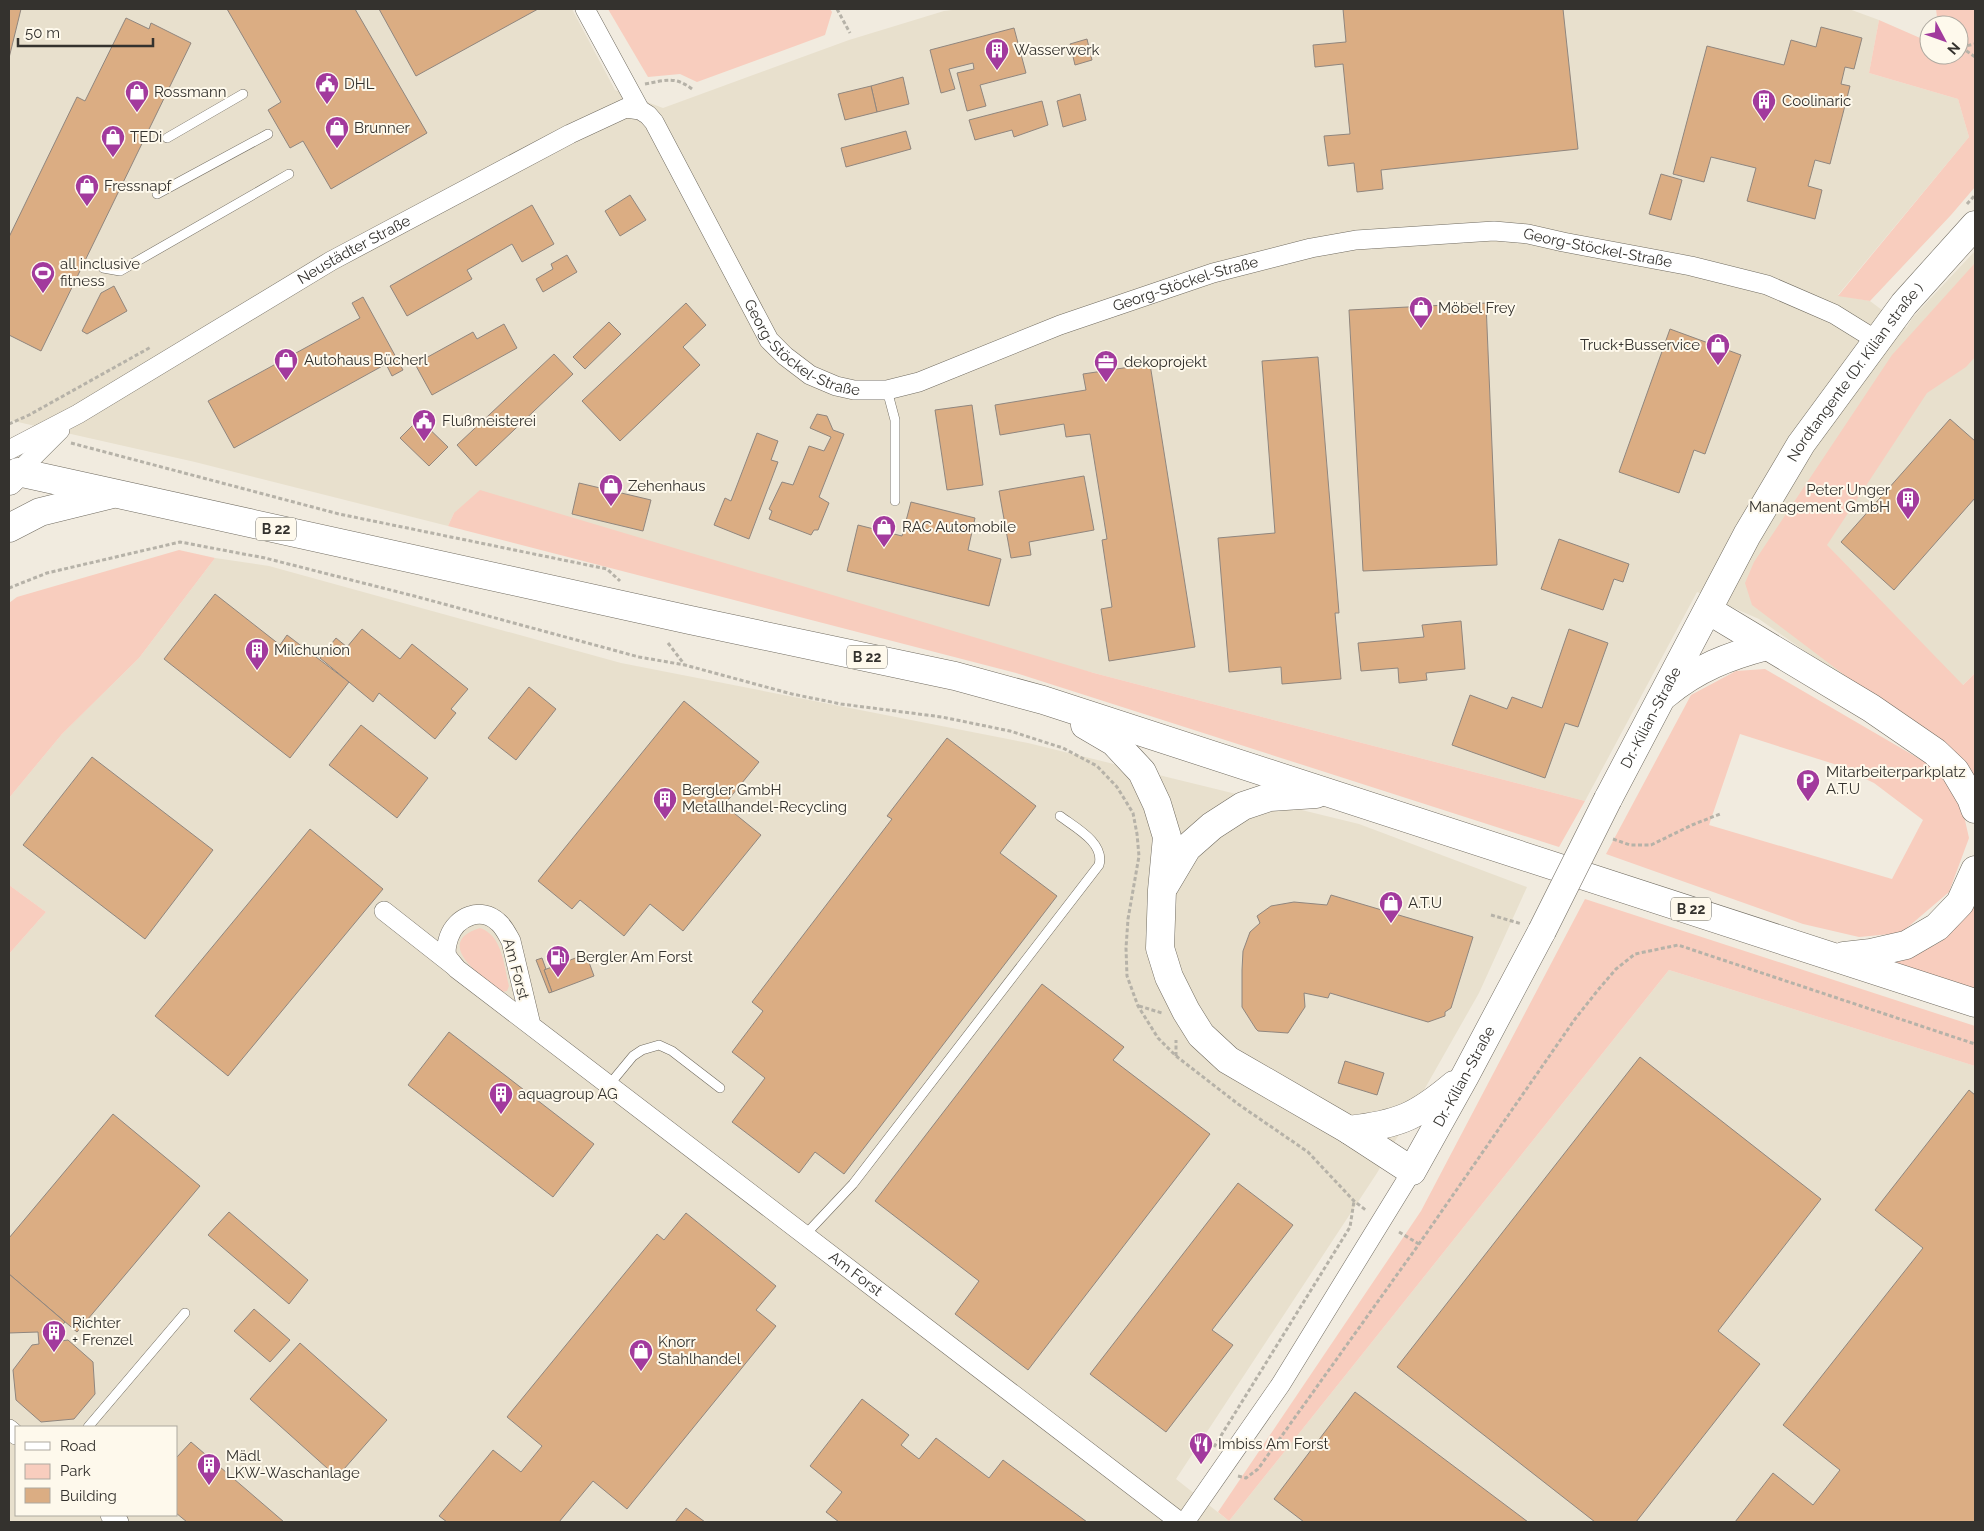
<svg xmlns="http://www.w3.org/2000/svg" width="1984" height="1531" viewBox="0 0 1984 1531" font-family="Raleway,sans-serif">
<style>
.built{fill:#e8e0cd;fill-rule:evenodd}
.green{fill:#f8cdbe;fill-rule:evenodd}
.building{fill:#dbad83;stroke:#90867e}
.lines{fill:none;stroke-linecap:round;stroke-linejoin:round}
.lane-casing{stroke:#706b60;stroke-width:10}
.street-casing{stroke:#706b60;stroke-width:20}
.primary-casing{stroke:#706b60;stroke-width:29}
.path{stroke:#b6b2a8;stroke-width:3;stroke-dasharray:4 2.5;stroke-linecap:butt}
.lane{stroke:#fff;stroke-width:9}
.street{stroke:#fff;stroke-width:19}
.primary{stroke:#fff;stroke-width:28}
.primary-bridge-casing{stroke:#706b60;stroke-width:29;stroke-linecap:butt}
.primary-bridge{stroke:#fff;stroke-width:28}
.labels{text-anchor:middle;dominant-baseline:central;stroke-width:4;stroke-linejoin:round;paint-order:stroke}
.shield{fill:#fef9ec;stroke:#716e67;stroke-width:1}
.shield-label{font-size:14px;font-weight:bold;fill:#34322e}
.poi-label{font-size:15px;fill:#34322e;stroke:#fef9ec;text-anchor:start}
.street-label{font-size:15px;fill:#34322e;stroke:#fef9ec}
</style>
<rect width="100%" height="100%" fill="#f1ebdf"/>
<g class="built">
<polygon points="9,9 572,9 615,90 663,108 849,40 944,11 960,9 1849,9 1879,20 1869,73 1958,99 1969,137 1838,295 1870,301 1906,328 1913,317 1975,251 1975,673 1917,730 1759,619 1697,592 1585,801 1094,673 454,513 448,526 195,462 9,420"/>
<path d="M215,558L269,566L621,663L1028,743L1359,824L1527,887L1479,993L1377,1173L1176,1479L1229,1521L1669,970L1975,1066V1522H9V954L46,912L9,885V798L62,734L139,658ZM16,1427H176V1515H16Z"/>
</g>
<g class="green">
<polygon points="608,9 830,9 832,12 825,35 697,82 680,74 648,77"/>
<polygon points="1936,9 1975,9 1975,187 1951,215 1870,301 1838,296 1969,137 1958,99 1869,73 1879,20 1927,41 1929,40 1929,55 1959,55 1959,25 1938,25"/>
<polygon points="1975,263 1975,357 1966,367 1927,393 1827,545 1963,685 1975,673 1975,777 1957,756 1917,730 1752,605 1745,583 1754,562 1892,355"/>
<polygon points="480,490 1094,673 1585,801 1559,847 1016,673 448,526 454,513"/>
<polygon points="179,550 215,558 139,658 62,734 9,798 9,603 17,597"/>
<path d="M1765,669L1930,765L1960,798L1969,838L1949,892L1901,933L1859,937L1803,924L1606,854L1691,695L1736,671ZM1740,734L1834,764L1874,783L1923,820L1892,879L1709,825Z"/>
<polygon points="9,885 46,912 9,954"/>
<polygon points="1585,899 1975,1026 1975,1066 1669,970 1229,1521 1218,1512 1421,1211"/>
<path d="M1975,899V991L1884,961C1901,956 1926,951 1940,942C1951,935 1970,911 1975,899Z"/>
<path d="M480,928C502,935 504,965 509,986L507,991L502,992C484,978 431,943 480,928Z"/>
</g>
<g class="building">
<polygon points="9,9 21,9 9,58"/>
<polygon points="227,9 355,9 427,133 331,189 303,141 290,148 268,110 281,102"/>
<polygon points="379,9 538,9 416,76"/>
<polygon points="1343,9 1563,9 1578,149 1381,170 1383,189 1357,192 1354,163 1328,166 1324,136 1350,134 1343,64 1315,67 1313,45 1346,42"/>
<polygon points="126,18 149,29 151,23 191,43 41,351 9,335 9,237 77,97 85,101"/>
<polygon points="1821,27 1862,38 1854,69 1845,67 1841,84 1850,86 1830,164 1815,160 1808,186 1822,190 1815,219 1747,201 1756,168 1711,157 1704,182 1673,174 1707,46 1784,65 1791,40 1816,47"/>
<polygon points="1014,28 1026,73 980,85 986,106 967,111 957,73 974,69 973,63 949,69 955,89 941,93 930,50"/>
<polygon points="1087,39 1092,60 1075,65 1070,44"/>
<polygon points="903,77 909,104 877,112 871,86"/>
<polygon points="871,86 877,112 845,120 838,94"/>
<polygon points="1080,94 1086,120 1063,127 1057,101"/>
<polygon points="1042,101 1048,125 1014,137 1012,130 975,140 969,120"/>
<polygon points="906,131 911,149 846,167 841,148"/>
<polygon points="1661,174 1682,180 1671,220 1649,214"/>
<polygon points="630,195 646,220 620,236 605,211"/>
<polygon points="532,205 554,244 522,262 512,244 467,270 472,279 407,316 390,286"/>
<polygon points="567,255 577,272 543,292 536,279 553,269 551,264"/>
<polygon points="114,286 127,311 87,334 82,331 101,293"/>
<polygon points="363,297 403,370 392,376 386,364 234,448 208,401 360,318 352,303"/>
<polygon points="686,303 706,325 683,347 700,365 620,441 582,401"/>
<polygon points="1486,303 1497,565 1363,571 1349,310"/>
<polygon points="609,322 621,334 585,369 573,357"/>
<polygon points="504,324 517,348 432,395 415,364 473,332 477,339"/>
<polygon points="1670,329 1741,355 1705,454 1694,450 1679,493 1619,472"/>
<polygon points="554,354 573,374 476,466 457,445"/>
<polygon points="1318,357 1339,613 1335,613 1341,679 1282,684 1281,667 1229,672 1218,538 1275,533 1262,361"/>
<polygon points="1150,364 1195,647 1109,661 1101,609 1112,607 1102,540 1107,539 1090,434 1066,437 1064,424 1000,435 995,405 1086,390 1083,374"/>
<polygon points="972,405 983,485 947,490 935,410"/>
<polygon points="817,414 827,416 833,430 844,434 819,497 829,503 818,530 814,530 811,535 769,519 772,511 769,509 782,482 793,485 809,446 824,451 831,437 810,428"/>
<polygon points="419,419 448,447 429,466 400,438"/>
<polygon points="1950,419 1975,441 1975,498 1894,590 1841,542"/>
<polygon points="757,433 778,441 771,460 778,462 749,539 714,525 725,498 731,501"/>
<polygon points="1084,476 1094,530 1029,542 1031,555 1011,558 999,491"/>
<polygon points="579,483 651,500 643,531 572,514"/>
<polygon points="911,502 975,518 968,550 1001,559 989,606 847,571 858,525 902,536"/>
<polygon points="1559,539 1629,564 1623,582 1614,579 1603,610 1541,589"/>
<polygon points="215,594 280,645 287,635 349,682 290,758 164,659"/>
<polygon points="1461,621 1465,669 1426,673 1427,680 1399,683 1398,668 1361,671 1358,643 1424,637 1422,625"/>
<polygon points="362,629 400,659 412,644 468,689 451,709 456,713 435,739 379,693 373,702 320,658 336,638 347,647"/>
<polygon points="1569,629 1608,643 1578,727 1565,723 1545,778 1452,745 1470,695 1507,709 1512,697 1542,708"/>
<polygon points="529,687 556,709 516,760 488,738"/>
<polygon points="684,701 759,762 724,805 761,835 683,931 650,904 624,936 580,900 572,909 538,881"/>
<polygon points="361,725 428,778 397,818 329,765"/>
<polygon points="947,738 1036,806 1000,853 1057,896 844,1174 815,1152 799,1173 732,1122 765,1078 732,1052 763,1011 752,1002 892,819 887,816"/>
<polygon points="92,757 213,850 145,939 23,845"/>
<polygon points="310,829 383,889 228,1076 155,1016"/>
<polygon points="1331,895 1473,937 1451,1008 1445,1012 1445,1016 1428,1022 1330,993 1328,998 1304,993 1305,1007 1288,1033 1258,1031 1256,1029 1242,1007 1242,970 1243,951 1250,932 1260,923 1257,916 1271,906 1294,902 1327,905"/>
<polygon points="586,954 594,976 552,992 544,970"/>
<polygon points="542,958 546,969 544,970 552,992 549,993 536,960"/>
<polygon points="1042,984 1124,1047 1113,1060 1210,1134 1028,1370 955,1314 979,1281 875,1201"/>
<polygon points="449,1032 594,1144 553,1197 408,1085"/>
<polygon points="1640,1057 1821,1199 1718,1331 1760,1364 1636,1522 1595,1522 1397,1367"/>
<polygon points="1345,1061 1384,1073 1377,1095 1338,1083"/>
<polygon points="1969,1090 1975,1095 1975,1522 1735,1522 1773,1473 1813,1505 1840,1470 1783,1425 1923,1248 1875,1210"/>
<polygon points="113,1114 200,1186 77,1332 9,1274 9,1238"/>
<polygon points="1238,1183 1293,1225 1212,1330 1233,1345 1166,1432 1090,1374"/>
<polygon points="229,1212 308,1280 289,1304 208,1235"/>
<polygon points="686,1213 776,1286 756,1310 776,1326 627,1509 593,1481 559,1522 447,1522 439,1516 493,1450 521,1472 542,1446 507,1417 657,1234 664,1240"/>
<polygon points="9,1274 65,1322 59,1329 61,1341 68,1340 93,1362 95,1394 74,1419 41,1422 16,1400 13,1370 32,1345 39,1344 38,1332 9,1333"/>
<polygon points="254,1309 290,1340 270,1362 234,1331"/>
<polygon points="300,1343 387,1420 337,1477 250,1399"/>
<polygon points="1355,1392 1528,1522 1304,1522 1274,1499"/>
<polygon points="862,1399 909,1435 901,1445 919,1459 936,1438 989,1478 1003,1460 1087,1522 839,1522 826,1512 842,1492 810,1466"/>
<polygon points="191,1442 284,1522 187,1522 176,1513 176,1458"/>
<polygon points="686,1508 705,1522 675,1522"/>
</g>
<g class="lines">
<g class="lane-casing">
<g id="lane">
<polyline points="167,138 243,94"/>
<polyline points="157,194 268,134"/>
<polyline points="103,268 120,271 289,174"/>
<polyline points="887,390 895,420 895,501"/>
<polyline points="609,1085 633,1056 642,1050 659,1045 672,1051 720,1088"/>
<path d="M805,1235L853,1184L1099,865C1105,843 1076,828 1060,816"/>
<polyline points="88,1427 185,1313"/>
</g>
</g>
<g class="street-casing">
<g id="street">
<polyline points="585,9 640,110"/>
<path id="s1" d="M9,450L78,414L331,261L570,134L626,108L640,110L648,115L654,122L769,340L785,356L810,375L836,386L854,390H887L919,382L1060,325L1213,273L1311,248L1356,240L1494,231L1528,234L1563,242L1691,266L1767,285L1834,314L1876,340"/>
<polyline points="18,472 60,430"/>
<polyline points="384,911 454,966"/>
<path id="s2" d="M531,1025L511,941C507,934 504,927 498,922C481,906 456,917 449,937C447,943 445,950 447,956C449,960 454,965 457,969L1180,1522"/>
<polyline points="9,1429 16,1435"/>
<polyline points="110,1515 119,1522"/>
<polyline points="1185,1522 1281,1384 1412,1171"/>
</g>
</g>
<g class="primary-casing">
<g id="primary">
<polyline points="9,481 18,472 690,620 955,676 1043,700 1975,1003"/>
<polyline points="9,528 40,512 109,495"/>
<polyline points="1708,610 1871,708 1935,752 1955,771 1971,798 1975,809"/>
<path d="M1666,694C1697,668 1729,656 1767,646"/>
<path id="s3" d="M1085,725L1114,742L1142,772L1157,804L1167,837L1162,890L1160,948L1169,977L1186,1011L1201,1035L1228,1060L1349,1130L1412,1171L1465,1076L1542,931"/>
<path id="s4" d="M1608,799L1747,535L1801,444L1904,304L1975,225"/>
<polyline points="1165,885 1187,848 1212,826 1243,806 1270,797 1316,794"/>
<polyline points="1844,956 1871,953 1906,945 1937,927 1960,903 1975,870"/>
<path d="M1349,1130C1399,1124 1416,1117 1454,1085"/>
</g>
</g>
<g class="path">
<polyline points="837,9 850,33"/>
<polyline points="1961,47 1975,57"/>
<polyline points="1961,47 1975,44"/>
<path d="M645,84C666,80 675,76 692,89"/>
<polyline points="1967,204 1975,195"/>
<polyline points="9,424 29,415 151,347"/>
<polyline points="71,443 339,514 607,569 620,581"/>
<polyline points="9,588 47,573 180,542 265,558 418,597 639,657 685,665 792,694 841,704 942,717 1010,731 1063,748 1097,766 1117,787 1133,813 1137,834 1139,856 1128,919 1126,948 1127,976 1138,1006 1158,1038 1176,1056 1238,1104 1308,1152 1354,1201 1367,1211"/>
<polyline points="668,643 684,664"/>
<polyline points="1613,839 1630,845 1651,845 1692,825 1720,814"/>
<polyline points="1491,915 1522,924"/>
<polyline points="1139,1006 1162,1013"/>
<polyline points="1176,1056 1176,1040"/>
<polyline points="1399,1232 1419,1244"/>
<polyline points="1214,1447 1350,1227 1354,1201"/>
<polyline points="1238,1476 1246,1478 1258,1469 1419,1244 1575,1019 1598,990 1616,969 1635,954 1678,945 1975,1044"/>
</g>
<use href="#lane" class="lane"/>
<use href="#street" class="street"/>
<use href="#primary" class="primary"/>
<g class="primary-bridge-casing">
<polyline id="primary-bridge" points="1542,931 1608,799"/>
</g>
<use href="#primary-bridge" class="primary-bridge"/>
</g>
<defs>
<g id="building-pin" transform="scale(1.25)"><path d="M0 17L-7.5 6A9.5 9.5 0 1 1 7.5 6Z" fill="#a23a9d" stroke="#fef9ec"/><path d="M-4-6H4V6H1V3H-1V6H-4ZM-2.5-4.3h1.7v1.8h-1.7ZM.8-4.3h1.7v1.8H.8ZM-2.5-1h1.7V.8h-1.7ZM.8-1h1.7V.8H.8Z" fill="#fff"/></g>
<g id="civic-pin" transform="scale(1.25)"><path d="M0 17L-7.5 6A9.5 9.5 0 1 1 7.5 6Z" fill="#a23a9d" stroke="#fef9ec"/><path d="M-.6-6.5H3V-4.5H.6V-3L4-1V1h2V6H-6V1h2V-1L-.6-3ZM-1.2 2.5V6h2.4V2.5Z" fill="#fff"/></g>
<g id="shop-pin" transform="scale(1.25)"><path d="M0 17L-7.5 6A9.5 9.5 0 1 1 7.5 6Z" fill="#a23a9d" stroke="#fef9ec"/><path d="M-5-2.5h2.3a2.7 3.5 0 0 1 5.4 0H5L5.5 6h-11ZM-1.5-2.5h3a1.5 2.3 0 0 0-3 0Z" fill="#fff"/></g>
<g id="stadium-pin" transform="scale(1.25)"><path d="M0 17L-7.5 6A9.5 9.5 0 1 1 7.5 6Z" fill="#a23a9d" stroke="#fef9ec"/><path d="M0-5a6.5 5 0 1 0 0 10a6.5 5 0 1 0 0-10ZM-3.5-1.8h7v3.6h-7Z" fill="#fff"/></g>
<g id="office-pin" transform="scale(1.25)"><path d="M0 17L-7.5 6A9.5 9.5 0 1 1 7.5 6Z" fill="#a23a9d" stroke="#fef9ec"/><path d="M-6-3h4V-5.5h4V-3h4V5H-6ZM-1-4.5V-3h2v-1.5ZM-6 0V1H6V0Z" fill="#fff"/></g>
<g id="parking-pin" transform="scale(1.25)"><path d="M0 17L-7.5 6A9.5 9.5 0 1 1 7.5 6Z" fill="#a23a9d" stroke="#fef9ec"/><path d="M-3.5-5.5H1a3.5 3.5 0 0 1 0 7H-1V5.5H-3.5ZM-1-3.4V-.6H.8a1.4 1.4 0 0 0 0-2.8Z" fill="#fff"/></g>
<g id="fuel-pin" transform="scale(1.25)"><path d="M0 17L-7.5 6A9.5 9.5 0 1 1 7.5 6Z" fill="#a23a9d" stroke="#fef9ec"/><path d="M-5.5-6h7V0h2V4h1.3V-2.5L3-4.5l.8-.8L6-3V5H2.5V1h-1V6h-7ZM-4.2-4.7v3.2H.2V-4.7Z" fill="#fff"/></g>
<g id="restaurant-pin" transform="scale(1.25)"><path d="M0 17L-7.5 6A9.5 9.5 0 1 1 7.5 6Z" fill="#a23a9d" stroke="#fef9ec"/><path d="M-5-6h1v4h1v-4h1v4h1v-4h1v5L-1.5 .5V6h-2V.5L-5-1ZM5-6V6H3V1.5H1.5Q1.5-4 5-6Z" fill="#fff"/></g>
</defs>
<g fill-rule="evenodd">
<use href="#building-pin" x="997" y="50"/>
<use href="#civic-pin" x="327" y="84"/>
<use href="#shop-pin" x="137" y="92"/>
<use href="#building-pin" x="1764" y="101"/>
<use href="#shop-pin" x="337" y="128"/>
<use href="#shop-pin" x="113" y="137"/>
<use href="#shop-pin" x="87" y="186"/>
<use href="#stadium-pin" x="43" y="273"/>
<use href="#shop-pin" x="1421" y="308"/>
<use href="#shop-pin" x="1718" y="345"/>
<use href="#shop-pin" x="286" y="360"/>
<use href="#office-pin" x="1106" y="362"/>
<use href="#civic-pin" x="424" y="421"/>
<use href="#shop-pin" x="611" y="486"/>
<use href="#building-pin" x="1908" y="499"/>
<use href="#shop-pin" x="884" y="527"/>
<use href="#building-pin" x="257" y="650"/>
<use href="#parking-pin" x="1808" y="781"/>
<use href="#building-pin" x="665" y="799"/>
<use href="#shop-pin" x="1391" y="903"/>
<use href="#fuel-pin" x="558" y="957"/>
<use href="#building-pin" x="501" y="1094"/>
<use href="#building-pin" x="54" y="1332"/>
<use href="#shop-pin" x="641" y="1351"/>
<use href="#restaurant-pin" x="1201" y="1444"/>
<use href="#building-pin" x="209" y="1465"/>
</g>
<g class="labels">
<g class="shield">
<rect x="256" y="517.5" width="40" height="23" rx="4"/>
<rect x="847" y="645.5" width="40" height="23" rx="4"/>
<rect x="1671" y="897.5" width="40" height="23" rx="4"/>
</g>
<g class="shield-label">
<text x="276" y="529">B 22</text>
<text x="867" y="657">B 22</text>
<text x="1691" y="909">B 22</text>
</g>
<g class="poi-label">
<text x="1014" y="50">Wasserwerk</text>
<text x="344" y="84">DHL</text>
<text x="154" y="92">Rossmann</text>
<text x="1782" y="101">Coolinaric</text>
<text x="354" y="128">Brunner</text>
<text x="130" y="137">TEDi</text>
<text x="104" y="186">Fressnapf</text>
<text x="60" y="264">all inclusive<tspan x="60" dy="17">fitness</tspan></text>
<text x="1438" y="308">Möbel Frey</text>
<text x="1700" y="345" text-anchor="end">Truck+Busservice</text>
<text x="304" y="360">Autohaus Bücherl</text>
<text x="1124" y="362">dekoprojekt</text>
<text x="442" y="421">Flußmeisterei</text>
<text x="628" y="486">Zehenhaus</text>
<text x="1890" y="490" text-anchor="end">Peter Unger<tspan x="1890" dy="17">Management GmbH</tspan></text>
<text x="902" y="527">RAC Automobile</text>
<text x="274" y="650">Milchunion</text>
<text x="1826" y="772">Mitarbeiterparkplatz<tspan x="1826" dy="17">A.T.U</tspan></text>
<text x="682" y="790">Bergler GmbH<tspan x="682" dy="17">Metallhandel-Recycling</tspan></text>
<text x="1408" y="903">A.T.U</text>
<text x="576" y="957">Bergler Am Forst</text>
<text x="518" y="1094">aquagroup AG</text>
<text x="72" y="1323">Richter<tspan x="72" dy="17">+ Frenzel</tspan></text>
<text x="658" y="1342">Knorr<tspan x="658" dy="17">Stahlhandel</tspan></text>
<text x="1218" y="1444">Imbiss Am Forst</text>
<text x="226" y="1456">Mädl<tspan x="226" dy="17">LKW-Waschanlage</tspan></text>
</g>
<g class="street-label">
<text stroke="none"><textPath href="#s1" startOffset="1856">Georg-Stöckel-Straße</textPath></text>
<text stroke="none"><textPath href="#s1" startOffset="399">Neustädter Straße</textPath></text>
<text stroke="none"><textPath href="#s1" startOffset="1436">Georg-Stöckel-Straße</textPath></text>
<text stroke="none"><textPath href="#s1" startOffset="1016">Georg-Stöckel-Straße</textPath></text>
<text stroke="none"><textPath href="#s4" startOffset="494">Nordtangente (Dr. Kilian straße )</textPath></text>
<text stroke="none"><textPath href="#s4" startOffset="92">Dr.-Kilian-Straße</textPath></text>
<text transform="translate(516 969) rotate(75)">Am Forst</text>
<text stroke="none"><textPath href="#s3" startOffset="712">Dr.-Kilian-Straße</textPath></text>
<text stroke="none"><textPath href="#s2" startOffset="708">Am Forst</textPath></text>
</g>
</g>
<rect width="1984" height="1531" fill="none" stroke="#34322e" stroke-width="20"/>
<rect x="15" y="1426" width="162" height="90" fill="#fef9ec" stroke="#ada9a0"/>
<rect x="25" y="1442" width="25" height="8" fill="#ffffff" stroke="#ada9a0"/>
<text x="60" y="1451" font-size="15" fill="#34322e">Road</text>
<rect x="25" y="1464" width="25" height="15" fill="#f8cdbe" stroke="#ada9a0"/>
<text x="60" y="1476" font-size="15" fill="#34322e">Park</text>
<rect x="25" y="1488" width="25" height="15" fill="#dbad83" stroke="#ada9a0"/>
<text x="60" y="1501" font-size="15" fill="#34322e">Building</text>
<g transform="translate(1944 40) rotate(131)"><circle r="24" fill="#fef9ec" stroke="#ada9a0"/>
<path d="M0-4L9 19L0 12L-9 19Z" fill="#a23a9d"/>
<text y="-8" font-size="14" font-weight="bold" text-anchor="middle" fill="#34322e">N</text>
</g>
<path d="M18 38v8h135v-8" fill="none" stroke="#34322e" stroke-width="2.5"/>
<text x="25" y="38" font-size="15" fill="#34322e" stroke="#fef9ec" stroke-width="4" paint-order="stroke">50 m</text>
</svg>
